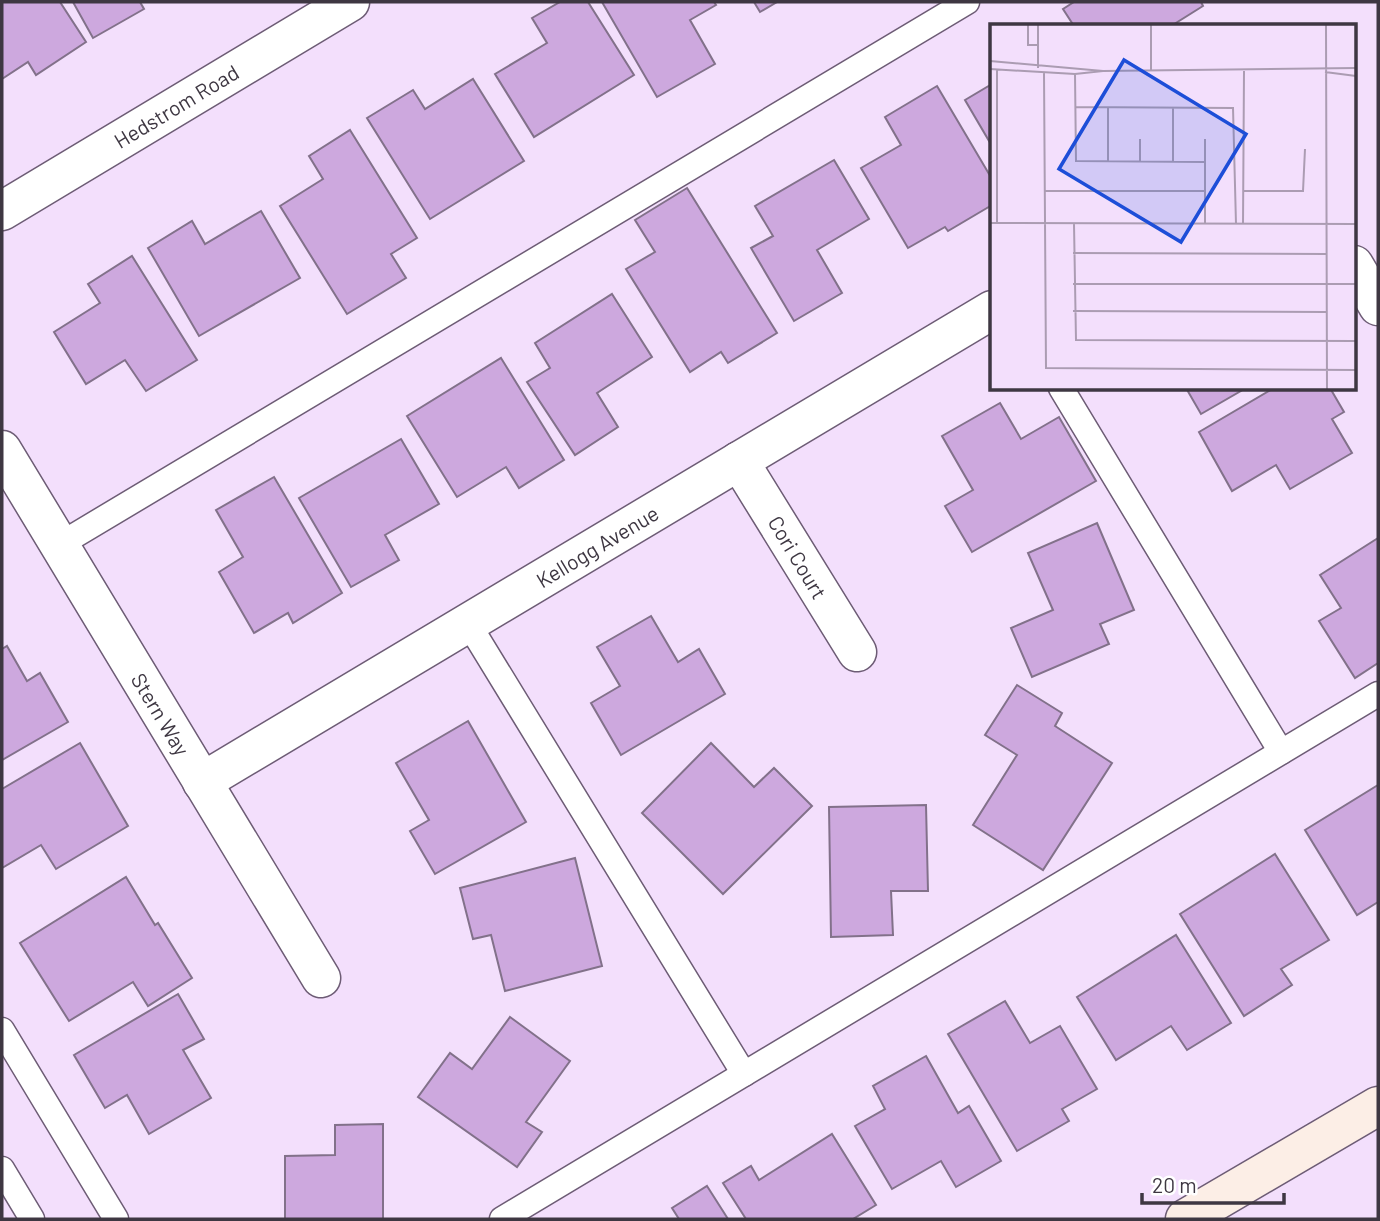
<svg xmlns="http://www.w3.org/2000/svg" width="1380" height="1221" viewBox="0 0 1380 1221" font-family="Barlow,sans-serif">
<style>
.building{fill:#cda8de;stroke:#82718a;stroke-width:2}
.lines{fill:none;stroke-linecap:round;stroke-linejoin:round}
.lane-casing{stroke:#6d5c75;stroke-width:27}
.street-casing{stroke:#6d5c75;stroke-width:41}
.secondary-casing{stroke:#6d5c75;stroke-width:41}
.lane{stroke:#fff;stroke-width:24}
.street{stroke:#fff;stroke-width:38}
.secondary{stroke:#fceee6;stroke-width:38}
.labels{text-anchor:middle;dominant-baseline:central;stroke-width:7;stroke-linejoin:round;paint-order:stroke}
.street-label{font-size:21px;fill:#3e3742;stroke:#fff}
.inset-road{fill:none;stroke:#ab9cb2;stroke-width:2}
.view{fill:#1d4ed8;fill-opacity:0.15;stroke:#1d4ed8;stroke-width:3.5}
.inset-edge{fill:none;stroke:#3e3742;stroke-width:3.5}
</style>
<rect width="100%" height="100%" fill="#f3dffc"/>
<g class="building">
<polygon points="2,2 60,2 86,42 36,75 28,62 2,79"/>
<polygon points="73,2 140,2 144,9 93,38"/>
<polygon points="560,2 588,2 634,75 534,137 495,74 547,43 532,18"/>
<polygon points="602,2 714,2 716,5 690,20 715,64 657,97"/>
<polygon points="754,2 777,2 760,12"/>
<polygon points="1074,2 1201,2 1203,6 1171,26 1074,26 1063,9"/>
<polygon points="473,79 524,161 430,219 367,118 413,90 425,109"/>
<polygon points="992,84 992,146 965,100"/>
<polygon points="937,86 992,179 992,205 948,231 945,227 908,248 861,168 901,145 885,117"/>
<polygon points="350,130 417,238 391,254 406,278 347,314 280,206 323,179 309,156"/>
<polygon points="834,160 869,219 817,250 842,293 794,321 751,248 773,236 755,206"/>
<polygon points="687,188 777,333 728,363 721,352 690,372 626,269 655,252 635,220"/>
<polygon points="261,211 300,278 199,336 148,248 192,221 205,244"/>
<polygon points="132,256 197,360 146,391 125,360 86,384 54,332 100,303 88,284"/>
<polygon points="612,294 652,357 597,393 618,427 575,455 527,382 550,368 535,343"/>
<polygon points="501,358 564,460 519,488 506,467 457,497 407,416"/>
<polygon points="1186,388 1246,388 1201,414"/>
<polygon points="1274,388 1330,388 1344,412 1332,419 1352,453 1290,489 1276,465 1232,491 1199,432"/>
<polygon points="1000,403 1021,439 1059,417 1096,481 972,552 945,506 973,490 942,436"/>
<polygon points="401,439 439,504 385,535 399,560 351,587 299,498"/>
<polygon points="274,477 342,593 293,623 288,613 254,633 219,572 243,557 216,510"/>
<polygon points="1097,523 1134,610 1100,624 1109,644 1032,677 1011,628 1053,610 1028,553"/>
<polygon points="1378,538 1378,663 1355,678 1319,621 1341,608 1320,575"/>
<polygon points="651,616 678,662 699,649 725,694 621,755 591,703 620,686 597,647"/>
<polygon points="7,646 27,681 40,673 68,722 2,760 2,649"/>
<polygon points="1017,685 1062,713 1055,726 1112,763 1043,870 973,825 1017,755 985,735"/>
<polygon points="468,721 526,822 435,874 410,831 429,820 396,763"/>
<polygon points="80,743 128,826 56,869 41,845 2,868 2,789"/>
<polygon points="711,743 754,787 774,768 812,806 723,894 642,813"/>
<polygon points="1378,785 1378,902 1357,915 1305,830"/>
<polygon points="926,805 928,891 891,891 893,935 831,937 829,807"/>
<polygon points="1275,854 1329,940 1281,969 1292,985 1244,1016 1180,914"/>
<polygon points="575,858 602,966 505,991 491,935 473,939 460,888"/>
<polygon points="126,877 155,925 158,923 192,978 148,1006 133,982 69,1021 20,943"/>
<polygon points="1176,935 1231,1023 1187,1050 1171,1026 1116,1060 1077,997"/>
<polygon points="178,994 204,1039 183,1050 211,1098 149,1134 127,1095 105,1108 74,1055"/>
<polygon points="1005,1001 1030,1043 1060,1026 1097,1089 1062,1109 1069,1121 1017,1151 948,1034"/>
<polygon points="510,1017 570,1061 526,1122 542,1132 517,1167 418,1097 450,1053 472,1069"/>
<polygon points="926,1056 958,1113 969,1106 1001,1161 956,1187 941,1161 892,1189 855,1126 885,1109 873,1086"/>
<polygon points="383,1124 383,1219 285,1219 285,1156 335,1155 335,1125"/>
<polygon points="832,1134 876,1205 853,1219 746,1219 723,1183 751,1166 759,1180"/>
<polygon points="707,1186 728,1219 679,1219 672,1208"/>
</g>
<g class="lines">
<g class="lane-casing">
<g id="lane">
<polyline points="1061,388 1281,752"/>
<polyline points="59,545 967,2"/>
<polyline points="468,623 744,1074"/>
<polyline points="2,1030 116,1219"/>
<polyline points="2,1169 32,1219"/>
<polyline points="502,1219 1378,694"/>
</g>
</g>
<g class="street-casing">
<g id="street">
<polyline points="2,211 350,2"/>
<polyline points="1354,265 1378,306"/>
<polyline points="2,450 321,978"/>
<polyline points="739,461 857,652"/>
<polyline points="202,782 992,310"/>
</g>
</g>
<g class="secondary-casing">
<polyline id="secondary" points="1185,1219 1378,1106"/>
</g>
<use href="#lane" class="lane"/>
<use href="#street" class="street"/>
<use href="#secondary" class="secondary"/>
</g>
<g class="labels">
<g class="street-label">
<text transform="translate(176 106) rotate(-31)">Hedstrom Road</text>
<text transform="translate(597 546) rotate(-31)">Kellogg Avenue</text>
<text transform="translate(798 557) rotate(59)">Cori Court</text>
<text transform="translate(161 714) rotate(59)">Stern Way</text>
</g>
</g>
<g transform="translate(990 24)">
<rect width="366" height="366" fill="#f3dffc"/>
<path class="inset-road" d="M38,1V21H47M336,1L337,365M0,37L113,47L366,44M48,44V1M0,45L85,50L113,47M161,47V1M335,48L366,52M54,49L56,344L366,346M85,50L86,137L215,138M85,83L243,84L246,200M118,83V138M183,83V138M150,115V138M215,115V200M54,167H215M253,167H313L315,125M0,199L366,200M7,199V46M84,200L86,316L366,317M253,200L254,47M83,229L336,230M83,260H366M83,287L336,288"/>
<path class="view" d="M134,36L256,110L191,218L69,145Z"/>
<rect width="366" height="366" class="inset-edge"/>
</g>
<rect width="1380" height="1221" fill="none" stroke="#3e3742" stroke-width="7"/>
<path d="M1142 1193v10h142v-10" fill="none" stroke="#3e3742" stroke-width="3.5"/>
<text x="1152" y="1193" font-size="21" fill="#3e3742" stroke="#ffffff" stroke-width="5" paint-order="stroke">20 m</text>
</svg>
